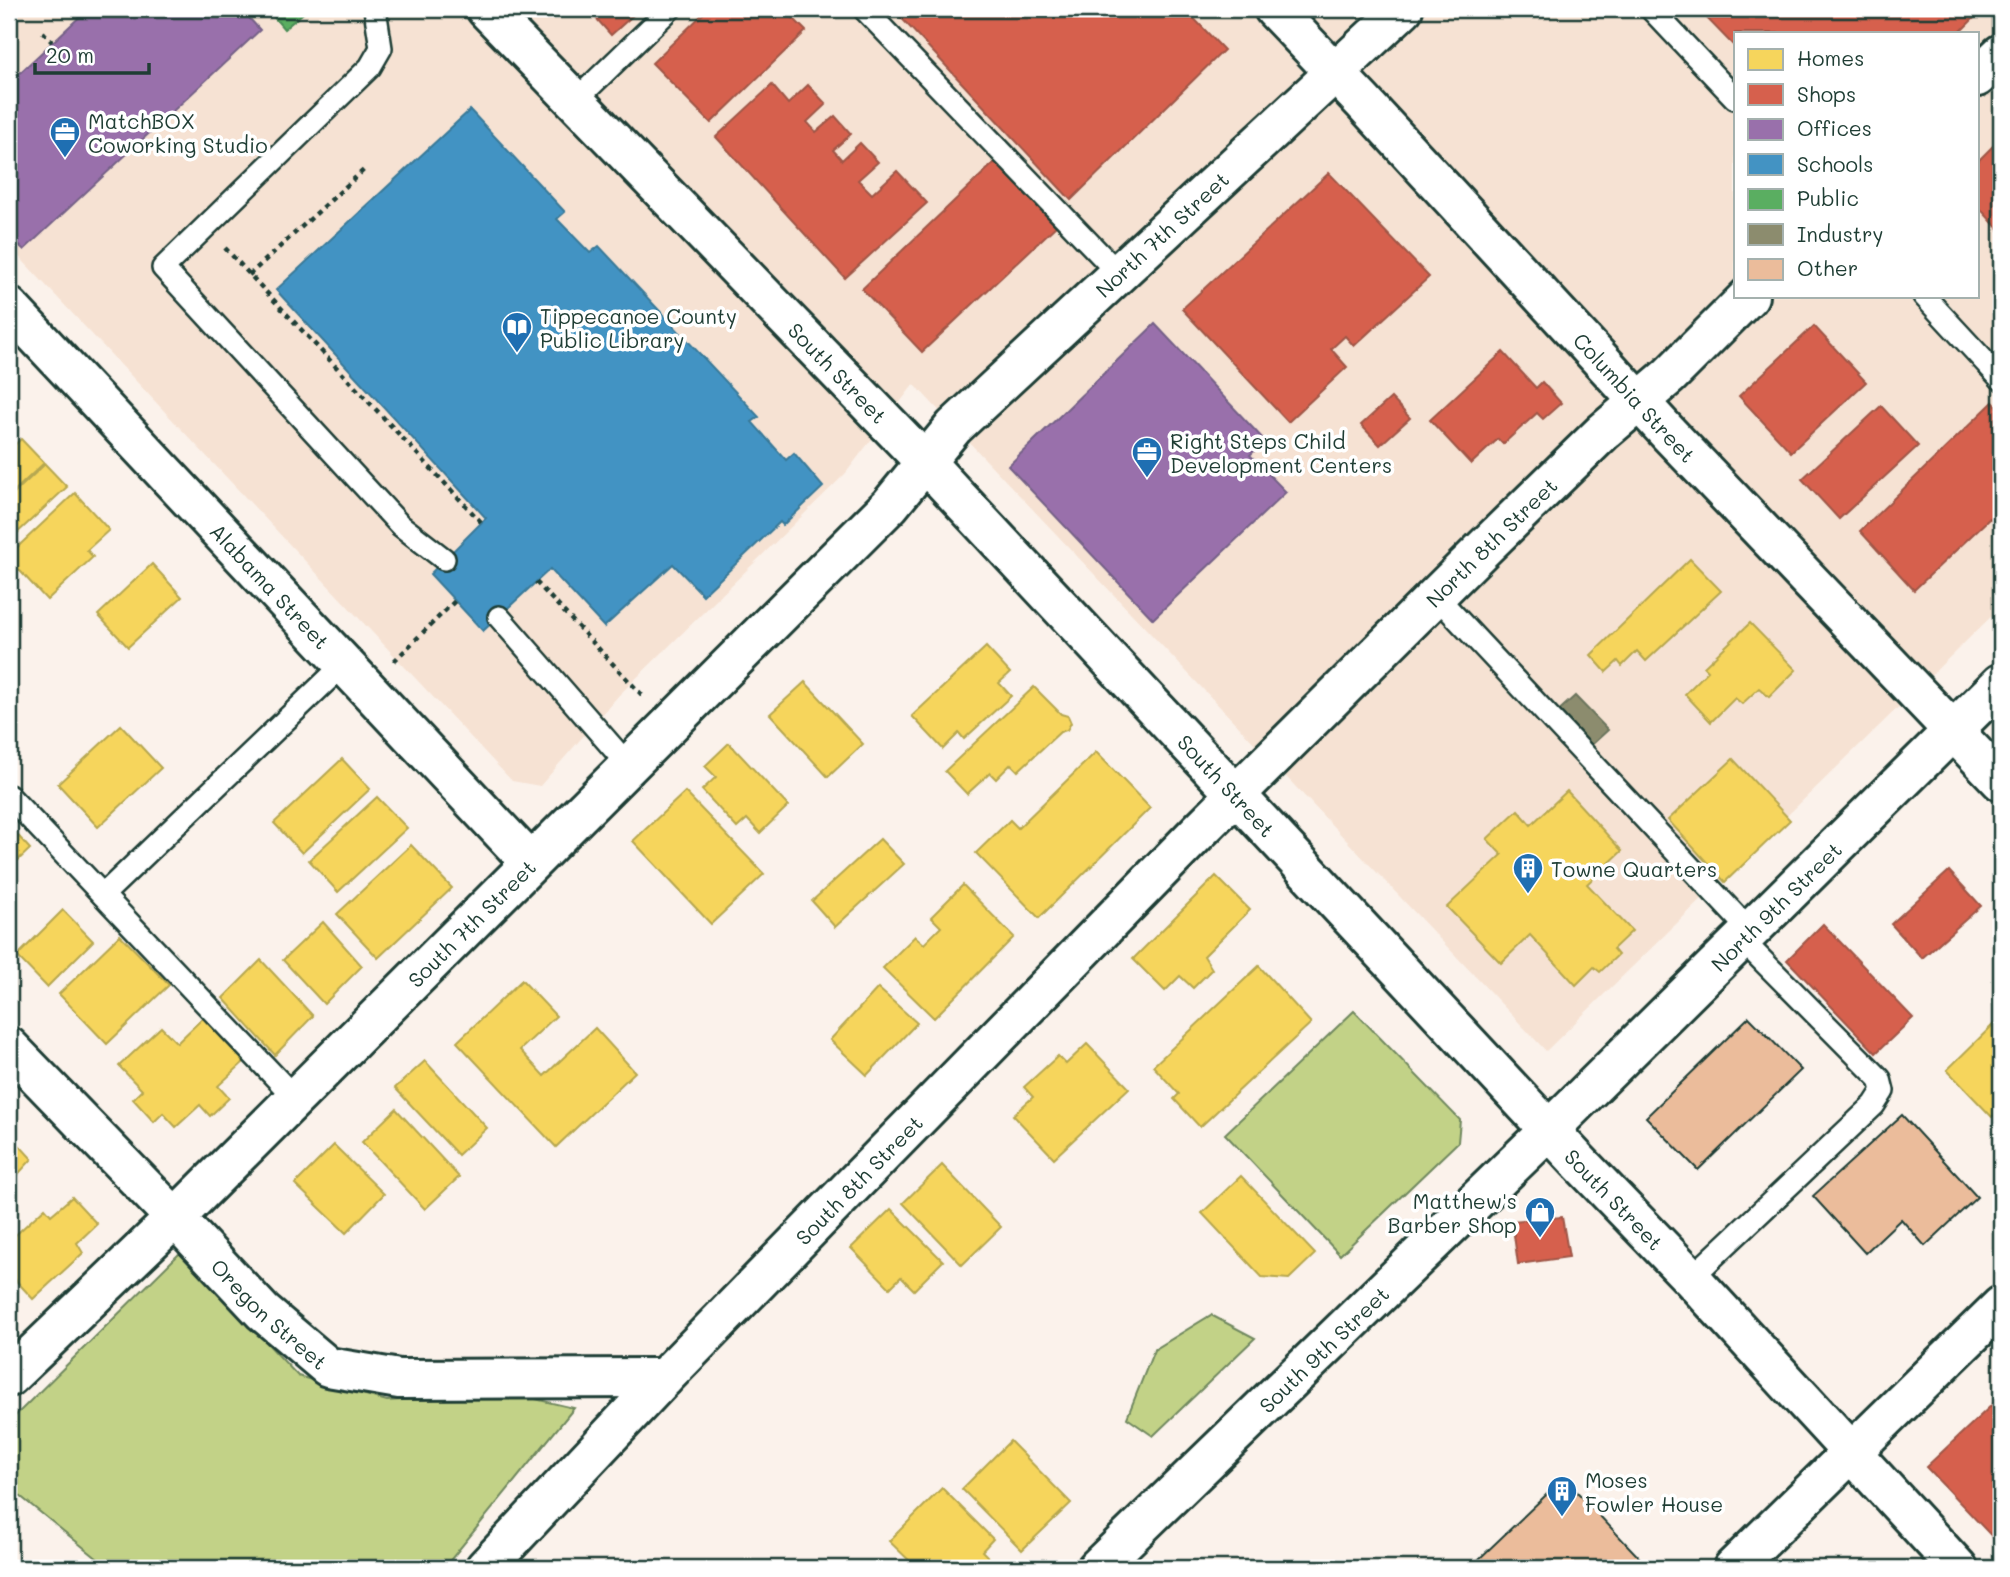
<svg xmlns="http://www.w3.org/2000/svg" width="2010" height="1577" viewBox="0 0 2010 1577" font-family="Mali,sans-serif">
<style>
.built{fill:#f6e2d3;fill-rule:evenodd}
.green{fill:#c2d287;stroke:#70885e;stroke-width:2}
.homes{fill:#f6d55c;stroke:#b6a750;stroke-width:2}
.shops{fill:#d6604d;stroke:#9f5646;stroke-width:2}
.offices{fill:#9970ab;stroke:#746187;stroke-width:2}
.schools{fill:#4393c3;stroke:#387998;stroke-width:2}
.public{fill:#5aae61;stroke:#488c54;stroke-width:2}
.industry{fill:#8c8c6e;stroke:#6b745d;stroke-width:2}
.building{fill:#ebbc9b;stroke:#1f3d34;stroke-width:2}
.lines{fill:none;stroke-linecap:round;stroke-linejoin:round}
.lane-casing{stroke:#1f3d34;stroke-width:26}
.street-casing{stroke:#1f3d34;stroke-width:44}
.secondary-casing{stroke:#1f3d34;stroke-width:44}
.primary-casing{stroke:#1f3d34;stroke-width:44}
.path{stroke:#1f3d34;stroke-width:4.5;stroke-dasharray:5 5;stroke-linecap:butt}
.lane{stroke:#fff;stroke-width:21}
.street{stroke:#fff;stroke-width:38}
.secondary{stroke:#fff;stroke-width:38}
.primary{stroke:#fff;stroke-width:38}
.labels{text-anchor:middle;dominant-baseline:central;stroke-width:7;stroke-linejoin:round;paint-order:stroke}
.poi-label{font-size:21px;fill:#1f3d34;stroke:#fff;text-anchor:start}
.street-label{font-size:21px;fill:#1f3d34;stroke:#fff}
</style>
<rect width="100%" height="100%" fill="#fbf2eb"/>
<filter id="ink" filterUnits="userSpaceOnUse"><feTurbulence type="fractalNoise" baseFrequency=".0143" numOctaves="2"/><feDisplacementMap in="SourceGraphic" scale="14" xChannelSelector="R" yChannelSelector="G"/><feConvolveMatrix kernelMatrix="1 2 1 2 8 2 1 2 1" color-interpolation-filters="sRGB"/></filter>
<g filter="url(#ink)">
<path class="built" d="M9,9H2001V607L1546,1051L914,384L845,474L619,695L540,786L512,781L9,246ZM1735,33H1977V296H1735Z"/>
<g class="green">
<polygon points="1354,1011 1460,1120 1458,1142 1340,1255 1225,1134"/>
<polygon points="181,1252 298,1376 387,1401 509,1393 574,1408 444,1568 109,1568 9,1487 9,1422"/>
<polygon points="1211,1315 1255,1338 1153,1436 1127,1418 1154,1350"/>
</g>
<g class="homes">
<polygon points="21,439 44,463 9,496 9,450"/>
<polygon points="45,464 67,487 16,534 9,527 9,498"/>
<polygon points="75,493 109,530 87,550 93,557 47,600 9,559 9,555"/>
<polygon points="1690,559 1721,591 1646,661 1637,651 1622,666 1618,661 1606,672 1591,655"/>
<polygon points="152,564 182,597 128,647 98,615"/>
<polygon points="1750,623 1796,670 1769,697 1759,688 1742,704 1735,698 1711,722 1685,694 1708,671 1704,667"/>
<polygon points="986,647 1010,673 999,683 1011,696 964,739 959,733 943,749 912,716"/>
<polygon points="805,682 863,744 828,777 770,714"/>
<polygon points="1034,687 1061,714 1068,716 1071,723 1067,730 1060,732 1018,771 1011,764 996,779 990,773 967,794 945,771"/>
<polygon points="121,725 161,768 98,827 58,784"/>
<polygon points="729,743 788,806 760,833 747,819 737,828 702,790 716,777 705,766"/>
<polygon points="1096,752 1150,808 1039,918 976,853 1010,820 1018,828"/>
<polygon points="342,759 370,789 302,853 274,823"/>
<polygon points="1733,759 1790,820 1725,882 1668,820"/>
<polygon points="1567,791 1622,851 1587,884 1632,931 1613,949 1618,955 1600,972 1594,967 1576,985 1530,935 1501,963 1447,907 1502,855 1487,839 1518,810 1531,825"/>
<polygon points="685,792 764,874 711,924 633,841"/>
<polygon points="377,797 407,828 338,892 309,860"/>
<polygon points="13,830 30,849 9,869 9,834"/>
<polygon points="880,839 904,864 835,927 812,901"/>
<polygon points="411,845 452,888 378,958 337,914"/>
<polygon points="1216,876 1250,910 1204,956 1212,969 1193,988 1180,976 1165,991 1133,959"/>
<polygon points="963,885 1014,937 934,1018 883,968 915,936 924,944 941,927 931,917"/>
<polygon points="63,910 93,941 47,987 17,956"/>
<polygon points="323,922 362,966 324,1004 283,960"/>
<polygon points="120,935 169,985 107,1044 59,994"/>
<polygon points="261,960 313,1016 275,1055 223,998"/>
<polygon points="1259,966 1311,1023 1200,1127 1174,1099 1179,1094 1153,1066"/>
<polygon points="522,980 556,1016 520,1050 544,1076 595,1028 635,1072 556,1147 457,1042"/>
<polygon points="878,988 917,1023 867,1075 830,1040"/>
<polygon points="204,1017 245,1061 218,1086 229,1098 210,1116 200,1105 176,1127 163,1113 154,1122 133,1099 142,1090 119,1066 161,1027 177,1043"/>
<polygon points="2001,1017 2001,1108 1992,1117 1947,1070"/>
<polygon points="1087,1044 1129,1088 1054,1158 1013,1115 1033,1097 1024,1087 1058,1056 1066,1064"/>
<polygon points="425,1061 487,1128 458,1155 395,1088"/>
<polygon points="396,1109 459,1177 425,1209 362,1142"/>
<polygon points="9,1134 32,1159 9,1184"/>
<polygon points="334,1145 384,1194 346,1233 295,1184"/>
<polygon points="942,1165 1001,1227 962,1265 903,1203"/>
<polygon points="1241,1176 1315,1254 1289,1279 1262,1277 1202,1213"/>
<polygon points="72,1197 97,1224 77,1243 83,1253 33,1299 9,1273 9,1241 45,1208 51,1215"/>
<polygon points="891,1209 943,1261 914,1290 901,1277 890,1288 851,1248"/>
<polygon points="1010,1441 1071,1503 1022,1550 962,1489"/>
<polygon points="942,1488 993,1539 982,1551 991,1560 983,1568 917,1568 889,1541"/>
</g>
<g class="shops">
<polygon points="588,9 640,9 611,35"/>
<polygon points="708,9 784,9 806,31 711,123 652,63"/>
<polygon points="893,9 1185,9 1224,50 1071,200"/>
<polygon points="1698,9 1973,9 1978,14 1959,33 1735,33 1735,47"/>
<polygon points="772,85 788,104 808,85 826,104 807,122 816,132 835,116 851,134 833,150 842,160 860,143 878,162 858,180 872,194 897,171 927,203 845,278 716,137"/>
<polygon points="2001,138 2001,232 1977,205 1977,162"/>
<polygon points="996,161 1056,226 922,352 862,289"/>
<polygon points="1329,173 1429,277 1354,346 1345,336 1331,349 1347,367 1288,422 1182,309"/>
<polygon points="1814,326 1866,382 1791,452 1739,396"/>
<polygon points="1503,352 1536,388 1542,382 1561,403 1543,419 1537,413 1503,444 1498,439 1471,464 1430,420"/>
<polygon points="1391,398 1410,418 1380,445 1361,425"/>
<polygon points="1993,402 2001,411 2001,520 1996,525 1990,518 1914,590 1860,531"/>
<polygon points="1881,406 1918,446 1839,519 1802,479"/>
<polygon points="1949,871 1981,906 1922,958 1891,924"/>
<polygon points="1823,924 1913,1018 1876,1053 1787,960"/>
<polygon points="1562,1217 1569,1257 1518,1264 1512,1221"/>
<polygon points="1994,1403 2001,1411 2001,1546 1926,1467"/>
</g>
<g class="offices">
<polygon points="88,9 241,9 260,30 24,250 9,236 9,83"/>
<polygon points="1155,324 1265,441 1250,455 1286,492 1153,619 1008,466"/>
</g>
<polygon class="schools" points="470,110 565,212 557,219 590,253 599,246 759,417 752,422 786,460 794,453 823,487 783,525 780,522 703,595 673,564 604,627 550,569 483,631 430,574 486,518 276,290"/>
<polygon class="public" points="267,9 308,9 284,29"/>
<polygon class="industry" points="1575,696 1608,730 1587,749 1555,714"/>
<g class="building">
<polygon points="1749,1017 1801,1070 1698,1170 1646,1117"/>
<polygon points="1902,1115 1977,1197 1925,1246 1901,1219 1865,1253 1813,1196"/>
<polygon points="1564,1478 1649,1568 1488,1568 1479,1559"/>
</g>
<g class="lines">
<g class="lane-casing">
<g id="lane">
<polyline points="375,9 381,48 370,67 163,268 400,525 444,559"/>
<polyline points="864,9 1119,274"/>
<polyline points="1651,9 1735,98"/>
<polyline points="575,101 670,9"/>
<polyline points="1924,296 2001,379"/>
<polyline points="1436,596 1750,931"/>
<polyline points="499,617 628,765"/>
<polyline points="9,796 295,1098"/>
<polyline points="103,895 344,664"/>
<polyline points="1691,1278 1874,1105 1883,1091 1880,1079 1741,939"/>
</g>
</g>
<g class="street-casing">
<g id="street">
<polyline points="1977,77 2001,54"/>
<path id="s1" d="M9,307L530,862"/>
<path id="s2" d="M9,1047L175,1218L263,1312L328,1367L399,1379L664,1378"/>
<path id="s3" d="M9,1377L175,1218L890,505L954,427L1403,9"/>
<path id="s4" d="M485,1568L664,1378L1200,830L1484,548L1603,432L1669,376L1749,296"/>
<polyline points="1733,1568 2001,1306"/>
</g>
</g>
<g class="secondary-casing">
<g id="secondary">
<path id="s5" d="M1097,1568L1550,1129L2001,683"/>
</g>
</g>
<g class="primary-casing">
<g id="primary">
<path id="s6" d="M486,9L926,463L1577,1160L1691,1278L1958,1568"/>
<path id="s7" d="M1274,9L1363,102L1669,434L2001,781"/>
</g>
</g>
<g class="path">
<polyline points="43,32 52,42"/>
<polyline points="225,248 481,522"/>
<polyline points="249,275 367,167"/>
<polyline points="536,582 642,695"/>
<polyline points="394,661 455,601"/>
</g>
<use href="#lane" class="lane"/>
<use href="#street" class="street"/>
<use href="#secondary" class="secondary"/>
<use href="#primary" class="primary"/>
</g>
</g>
<defs>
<g id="office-pin" transform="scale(1.575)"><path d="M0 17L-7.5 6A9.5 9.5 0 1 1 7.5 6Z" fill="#1f6fb2" stroke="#fff"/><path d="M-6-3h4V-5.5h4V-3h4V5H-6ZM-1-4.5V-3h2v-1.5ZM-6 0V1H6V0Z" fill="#fff"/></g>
<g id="library-pin" transform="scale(1.575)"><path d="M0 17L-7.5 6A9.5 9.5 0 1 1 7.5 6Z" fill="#1f6fb2" stroke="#fff"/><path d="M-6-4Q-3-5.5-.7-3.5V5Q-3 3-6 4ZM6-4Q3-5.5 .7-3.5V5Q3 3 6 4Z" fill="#fff"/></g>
<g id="building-pin" transform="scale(1.575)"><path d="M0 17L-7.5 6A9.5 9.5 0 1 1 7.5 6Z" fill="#1f6fb2" stroke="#fff"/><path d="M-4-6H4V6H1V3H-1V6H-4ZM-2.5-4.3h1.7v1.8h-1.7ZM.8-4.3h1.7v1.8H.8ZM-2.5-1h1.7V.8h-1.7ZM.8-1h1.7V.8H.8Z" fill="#fff"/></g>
<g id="shop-pin" transform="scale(1.575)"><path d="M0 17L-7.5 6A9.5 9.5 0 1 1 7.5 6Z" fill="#1f6fb2" stroke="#fff"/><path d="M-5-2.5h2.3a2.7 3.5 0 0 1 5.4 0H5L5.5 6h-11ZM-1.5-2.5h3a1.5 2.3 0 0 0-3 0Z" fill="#fff"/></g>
</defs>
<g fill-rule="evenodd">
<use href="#office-pin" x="65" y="132"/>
<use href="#library-pin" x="517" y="327"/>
<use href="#office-pin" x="1147" y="452"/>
<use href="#building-pin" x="1528" y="868"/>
<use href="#shop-pin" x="1540" y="1212"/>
<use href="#building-pin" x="1562" y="1491"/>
</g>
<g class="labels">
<g class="poi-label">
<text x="88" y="120">MatchBOX<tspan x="88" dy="24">Coworking Studio</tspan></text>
<text x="540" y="315">Tippecanoe County<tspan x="540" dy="24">Public Library</tspan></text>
<text x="1170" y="440">Right Steps Child<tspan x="1170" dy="24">Development Centers</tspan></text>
<text x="1551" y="868">Towne Quarters</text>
<text x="1517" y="1200" text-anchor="end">Matthew's<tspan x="1517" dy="24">Barber Shop</tspan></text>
<text x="1585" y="1479">Moses<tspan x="1585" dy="24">Fowler House</tspan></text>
</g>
<g class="street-label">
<text stroke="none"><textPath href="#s3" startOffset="1624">North 7th Street</textPath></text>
<text stroke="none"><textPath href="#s6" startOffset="506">South Street</textPath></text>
<text stroke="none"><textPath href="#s7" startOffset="530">Columbia Street</textPath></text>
<text stroke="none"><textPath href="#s4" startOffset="1437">North 8th Street</textPath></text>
<text stroke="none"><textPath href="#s1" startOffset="382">Alabama Street</textPath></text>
<text stroke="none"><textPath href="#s6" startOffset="1073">South Street</textPath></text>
<text stroke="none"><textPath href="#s5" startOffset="948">North 9th Street</textPath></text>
<text stroke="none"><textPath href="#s3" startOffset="648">South 7th Street</textPath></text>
<text stroke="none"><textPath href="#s4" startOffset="539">South 8th Street</textPath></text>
<text stroke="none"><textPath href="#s6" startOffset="1640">South Street</textPath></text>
<text stroke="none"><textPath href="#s2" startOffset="373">Oregon Street</textPath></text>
<text stroke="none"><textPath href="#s5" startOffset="315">South 9th Street</textPath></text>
</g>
</g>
<rect width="2010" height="1577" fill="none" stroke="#fff" stroke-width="35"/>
<rect x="18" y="18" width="1975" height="1542" fill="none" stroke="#1f3d34" stroke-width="2.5" filter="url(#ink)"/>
<rect x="1734" y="32" width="245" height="266" fill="#ffffff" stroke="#a5b1ae" stroke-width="2"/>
<rect x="1748" y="49" width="35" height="21" fill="#f6d55c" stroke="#a5b1ae" stroke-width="2"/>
<text x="1797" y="66" font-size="21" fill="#1f3d34">Homes</text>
<rect x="1748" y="84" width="35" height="21" fill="#d6604d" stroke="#a5b1ae" stroke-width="2"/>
<text x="1797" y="102" font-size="21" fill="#1f3d34">Shops</text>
<rect x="1748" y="119" width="35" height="21" fill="#9970ab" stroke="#a5b1ae" stroke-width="2"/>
<text x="1797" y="136" font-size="21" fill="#1f3d34">Offices</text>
<rect x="1748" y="154" width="35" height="21" fill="#4393c3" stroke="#a5b1ae" stroke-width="2"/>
<text x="1797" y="172" font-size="21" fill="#1f3d34">Schools</text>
<rect x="1748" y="189" width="35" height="21" fill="#5aae61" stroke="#a5b1ae" stroke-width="2"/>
<text x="1797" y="206" font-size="21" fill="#1f3d34">Public</text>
<rect x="1748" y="224" width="35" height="21" fill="#8c8c6e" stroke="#a5b1ae" stroke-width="2"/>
<text x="1797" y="242" font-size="21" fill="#1f3d34">Industry</text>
<rect x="1748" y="259" width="35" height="21" fill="#ebbc9b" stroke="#a5b1ae" stroke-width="2"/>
<text x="1797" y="276" font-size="21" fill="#1f3d34">Other</text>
<path d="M35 63v10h114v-10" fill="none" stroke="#1f3d34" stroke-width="3.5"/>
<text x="46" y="63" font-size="21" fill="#1f3d34" stroke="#ffffff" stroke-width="5" paint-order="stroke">20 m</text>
</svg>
